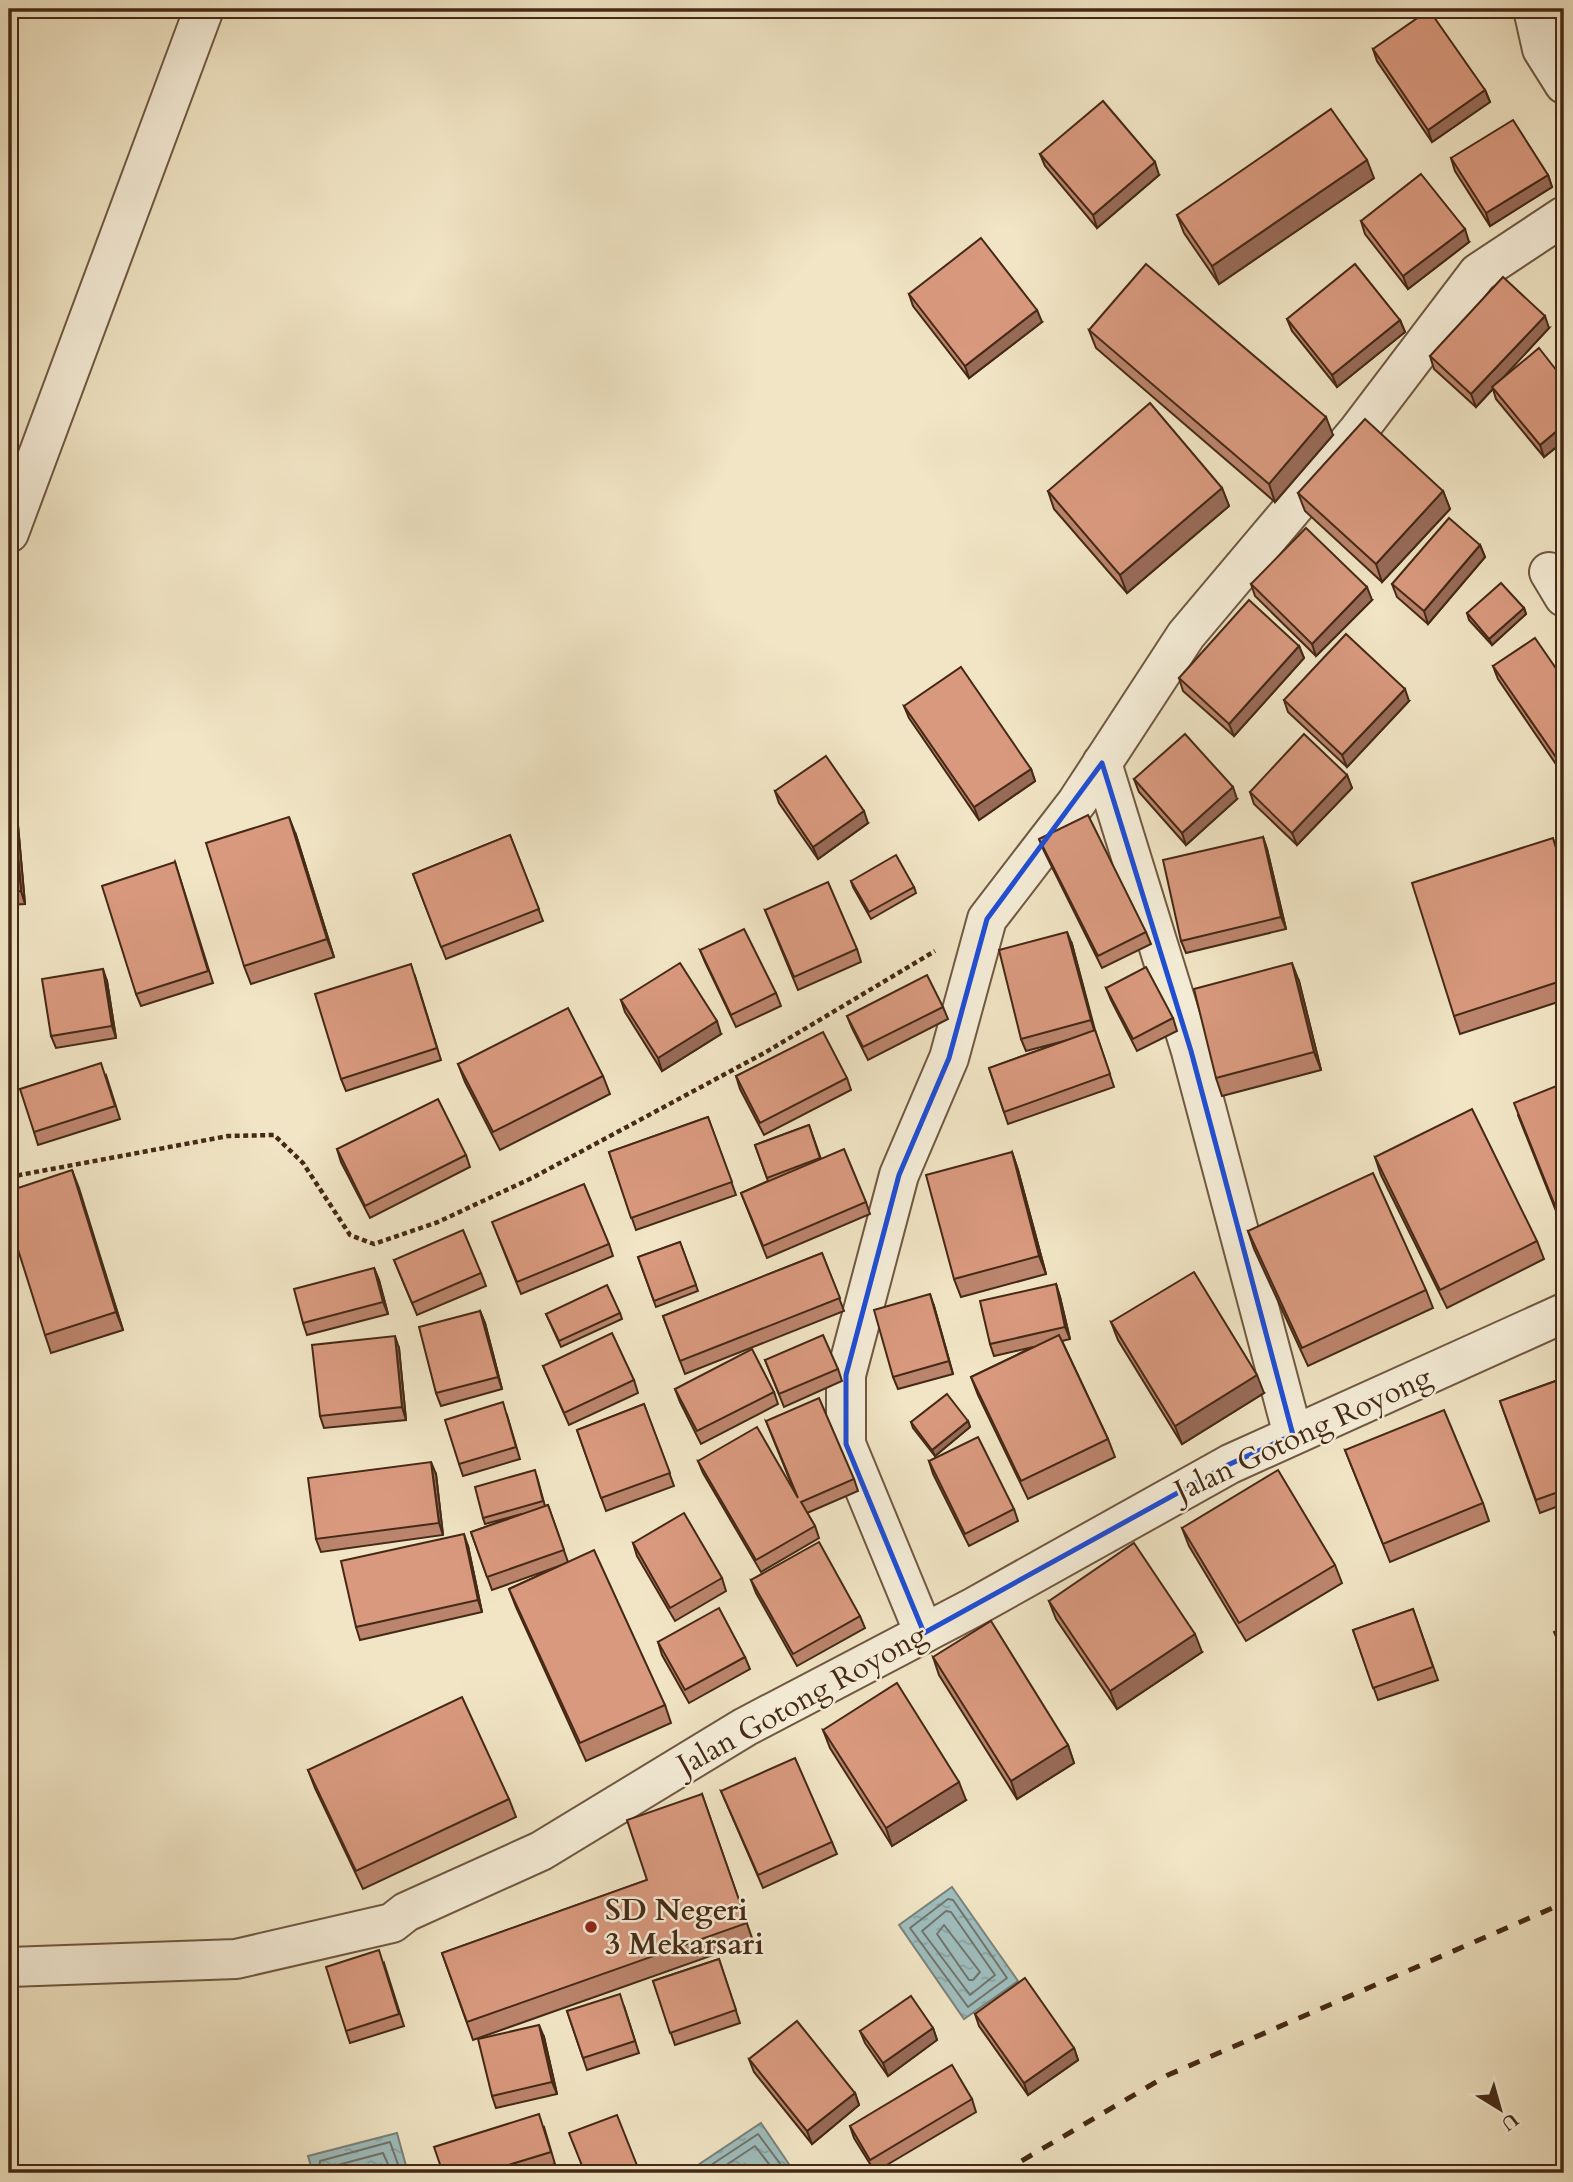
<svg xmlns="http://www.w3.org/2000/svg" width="1573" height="2182" viewBox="0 0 1573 2182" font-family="Cardo,serif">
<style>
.water{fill:url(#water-ripples);stroke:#7a827a;stroke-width:2}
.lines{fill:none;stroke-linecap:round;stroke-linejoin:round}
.shore{stroke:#72736a;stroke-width:2}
.minor-casing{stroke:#705842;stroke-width:42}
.path{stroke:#452916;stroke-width:4.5;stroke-dasharray:5 3.5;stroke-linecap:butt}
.minor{stroke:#f6eed9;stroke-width:38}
.rail{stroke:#452916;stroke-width:5;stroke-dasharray:12 12;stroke-linecap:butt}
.wall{fill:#bb846c;stroke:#452916;stroke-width:2}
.shaded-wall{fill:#986b58;stroke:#452916;stroke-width:2}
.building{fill:#d9997e;stroke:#452916;stroke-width:2}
.marked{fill:none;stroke:#1d4ed8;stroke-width:5;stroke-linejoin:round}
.poi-dot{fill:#8f2418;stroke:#f6eed9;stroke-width:2.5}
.labels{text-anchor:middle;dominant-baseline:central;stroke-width:5;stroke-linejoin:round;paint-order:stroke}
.street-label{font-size:30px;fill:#452916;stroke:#f6eed9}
.poi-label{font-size:30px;font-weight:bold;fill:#452916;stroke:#f6eed9;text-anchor:start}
</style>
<defs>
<pattern id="water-ripples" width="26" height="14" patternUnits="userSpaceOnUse" patternTransform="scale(1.75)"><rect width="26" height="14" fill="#9ebdbd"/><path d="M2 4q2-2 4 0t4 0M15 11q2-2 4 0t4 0" fill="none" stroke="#89a2a2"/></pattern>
</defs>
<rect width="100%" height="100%" fill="#f1e5c5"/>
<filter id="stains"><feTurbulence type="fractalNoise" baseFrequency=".00286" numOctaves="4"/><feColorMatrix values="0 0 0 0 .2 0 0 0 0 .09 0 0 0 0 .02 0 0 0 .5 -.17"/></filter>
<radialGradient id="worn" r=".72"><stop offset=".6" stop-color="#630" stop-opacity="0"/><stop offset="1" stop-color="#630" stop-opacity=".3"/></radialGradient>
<g class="water">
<polygon points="952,1887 1018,1981 964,2019 899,1925"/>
<polygon points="761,2123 795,2173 686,2173"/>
<polygon points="397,2133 408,2173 313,2173 308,2156"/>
</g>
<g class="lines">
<g class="shore">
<polygon points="948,1899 953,1900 1007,1978 968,2007 910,1928"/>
<polygon points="946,1911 951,1912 995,1975 970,1995 922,1931"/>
<polygon points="944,1925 980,1972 973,1980 969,1980 937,1934"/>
<polyline points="319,2173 320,2161 390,2142 401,2173"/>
<polyline points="328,2173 330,2167 383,2153 392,2173"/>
<polyline points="699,2173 758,2134 787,2173"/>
<polyline points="714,2173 755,2146 776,2173"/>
</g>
<g class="minor-casing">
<g id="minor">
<polyline points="1533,9 1542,49 1564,84"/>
<polyline points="9,533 204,9"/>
<polyline points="1549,572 1564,597"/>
<polyline points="1102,763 1191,1051 1293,1435"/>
<polyline points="924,1633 846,1444 846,1375 899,1175 949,1058 987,919 1077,802 1186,635 1358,431 1478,273 1564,216"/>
<polyline points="9,1967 236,1959 392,1923 406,1912 541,1851 745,1727 974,1607 1230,1464 1564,1313"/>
</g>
</g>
<polyline class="path" points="9,1177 228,1136 274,1135 303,1163 350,1235 374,1244 438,1222 532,1178 766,1052 935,951"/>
<use href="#minor" class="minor"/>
<polyline class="rail" points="1001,2173 1168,2075 1564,1903"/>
</g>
<g class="wall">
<polygon points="1373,49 1485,90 1490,102 1432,142 1377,61"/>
<polygon points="1040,154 1159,175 1097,228 1045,166"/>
<polygon points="1451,158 1548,175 1552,187 1490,226 1455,171"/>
<polygon points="1374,178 1219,284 1184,233 1177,215"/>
<polygon points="1361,221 1469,242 1408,289 1365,234"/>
<polygon points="909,294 1042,322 969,378 913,306"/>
<polygon points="1287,319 1400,320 1405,332 1337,387 1292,331"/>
<polygon points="1549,328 1504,376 1564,380 1564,441 1544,457 1496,399 1493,389 1476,407 1434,369 1430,356"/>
<polygon points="1089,330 1333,435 1275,502 1096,348"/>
<polygon points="1222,488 1229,506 1127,593 1054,509 1048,491"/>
<polygon points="1443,491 1450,509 1382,582 1305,511 1298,493"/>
<polygon points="1480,545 1485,557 1428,624 1397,597 1392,584"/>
<polygon points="1251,584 1372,600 1316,656 1255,596"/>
<polygon points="1524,608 1526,614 1492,645 1469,620 1467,613"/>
<polygon points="1299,646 1304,658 1234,736 1183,691 1179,678"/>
<polygon points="1493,666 1564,680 1564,776 1498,679"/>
<polygon points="1284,700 1409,701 1347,767 1288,712"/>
<polygon points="904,706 1031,769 1035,781 979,820 909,718"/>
<polygon points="1347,775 1352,788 1297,845 1254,804 1250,792"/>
<polygon points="1134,779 1237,799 1186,845 1139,792"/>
<polygon points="775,791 868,823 818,859 779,803"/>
<polygon points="9,802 17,814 25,904 9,905"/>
<polygon points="296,835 334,957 251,984 244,966"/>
<polygon points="510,835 543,921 446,959 413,874"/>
<polygon points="1263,837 1267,849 1286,929 1186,953 1181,941"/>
<polygon points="1039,839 1146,932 1151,944 1102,968 1044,851"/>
<polygon points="1559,856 1564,872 1564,1000 1460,1034 1454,1016"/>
<polygon points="175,862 213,983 141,1006 136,994"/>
<polygon points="851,881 914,887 916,893 871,919 853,887"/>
<polygon points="765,910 857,949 861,962 798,990"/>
<polygon points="1072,944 1095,1030 1114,1087 1008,1124 989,1068 1068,1040 1026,1051 1021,1039"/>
<polygon points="700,950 776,993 781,1006 736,1027 705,962"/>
<polygon points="415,976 441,1060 346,1091 341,1079"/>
<polygon points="107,981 116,1038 56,1048 51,1036"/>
<polygon points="1299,981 1321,1070 1222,1096 1216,1078"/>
<polygon points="1106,988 1173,1018 1177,1031 1137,1051 1111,1000"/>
<polygon points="621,1000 721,1034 662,1071 625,1012"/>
<polygon points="943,1007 948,1019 868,1060 852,1028 847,1016"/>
<polygon points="458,1064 603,1076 610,1094 500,1150 465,1082"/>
<polygon points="106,1075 120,1119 38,1145 34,1132"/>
<polygon points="736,1076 847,1078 851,1090 764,1135 740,1089"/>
<polygon points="1564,1083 1564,1225 1562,1226 1518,1115"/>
<polygon points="708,1117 736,1195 636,1230 609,1152"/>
<polygon points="809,1125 821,1159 866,1202 870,1214 767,1258 741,1193 768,1181 755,1145"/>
<polygon points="337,1149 466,1155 470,1167 370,1218 341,1162"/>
<polygon points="1012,1152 1018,1170 1046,1274 961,1297 954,1279"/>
<polygon points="1375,1157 1537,1241 1544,1259 1447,1308 1381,1175"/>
<polygon points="72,1170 123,1330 51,1353 45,1335"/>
<polygon points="1248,1231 1426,1290 1433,1308 1308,1366 1254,1249"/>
<polygon points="497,1234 609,1244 613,1256 521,1294"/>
<polygon points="680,1242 698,1291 656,1307 638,1257"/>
<polygon points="822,1253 844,1311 685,1374 663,1316"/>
<polygon points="394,1260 481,1273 486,1286 417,1315"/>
<polygon points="374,1268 379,1280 388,1314 307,1335 303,1323"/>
<polygon points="1056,1284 1060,1297 1070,1339 1062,1341 1108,1439 1115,1457 1028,1499 978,1395 971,1377 1033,1347 994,1356 990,1344"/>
<polygon points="9,1293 12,1311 9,1312"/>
<polygon points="934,1306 953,1374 898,1389 893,1377"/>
<polygon points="480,1311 485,1323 502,1389 441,1406 436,1393"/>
<polygon points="620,1313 622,1319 561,1347 546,1314"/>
<polygon points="1111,1322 1264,1393 1182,1444 1118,1340"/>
<polygon points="399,1348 406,1420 324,1428 320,1416"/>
<polygon points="765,1360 838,1369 842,1381 784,1407"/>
<polygon points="543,1366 634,1380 638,1393 569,1425"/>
<polygon points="1564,1378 1564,1504 1540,1513 1500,1401"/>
<polygon points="675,1389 774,1392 778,1404 701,1444 680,1402"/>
<polygon points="644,1404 674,1486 606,1511 577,1430"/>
<polygon points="507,1415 520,1459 463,1476 459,1464"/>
<polygon points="766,1421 854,1479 858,1491 807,1513 815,1526 819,1538 761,1572 703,1473 698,1461 795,1493"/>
<polygon points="968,1421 970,1427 935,1456 913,1428 911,1422"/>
<polygon points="1345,1450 1483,1503 1489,1521 1390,1562"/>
<polygon points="929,1461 1014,1509 1018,1521 969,1546 933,1474"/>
<polygon points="436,1474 443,1535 321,1552 316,1539"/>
<polygon points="537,1477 545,1506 548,1505 568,1562 665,1705 671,1723 586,1761 516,1607 509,1589 562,1565 492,1590 471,1532 522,1514 485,1524 483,1518"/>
<polygon points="1182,1528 1335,1565 1342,1583 1246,1641 1189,1546"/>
<polygon points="633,1543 722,1578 726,1591 675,1621 637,1556"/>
<polygon points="468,1546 482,1612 360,1640 356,1627"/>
<polygon points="751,1580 860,1616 865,1628 797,1666 756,1593"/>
<polygon points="1049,1601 1202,1652 1117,1709 1056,1619"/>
<polygon points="1413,1609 1438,1680 1378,1700 1353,1630"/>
<polygon points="658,1642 745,1657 750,1669 689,1703 662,1655"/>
<polygon points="933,1657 1068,1745 1074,1763 1017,1799 939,1675"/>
<polygon points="823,1730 966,1800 892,1846 830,1748"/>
<polygon points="308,1770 509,1799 516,1817 363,1889 315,1788"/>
<polygon points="721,1791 832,1842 837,1854 763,1888"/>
<polygon points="702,1794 753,1941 473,2040 442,1953 647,1880"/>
<polygon points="719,1959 740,2023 675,2045 653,1981"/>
<polygon points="384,1963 404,2026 350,2043 346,2031"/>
<polygon points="624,2006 639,2053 587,2070 567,2011"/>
<polygon points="975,2014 1074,2048 1078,2060 1028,2095 979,2026"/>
<polygon points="933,2028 937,2040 888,2076 865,2043 860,2031"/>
<polygon points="544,2037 557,2094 496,2108 492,2096"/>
<polygon points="749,2059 855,2093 859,2105 812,2144 754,2072"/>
<polygon points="972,2099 976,2112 875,2172 854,2138 850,2126"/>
<polygon points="544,2127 555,2164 526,2173 443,2173"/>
</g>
<g class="shaded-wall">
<polygon points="1485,90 1490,102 1432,142 1428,130"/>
<polygon points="1367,160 1374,178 1219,284 1212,266"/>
<polygon points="1155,162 1159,175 1097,228 1093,215"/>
<polygon points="1548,175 1552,187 1490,226 1486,213"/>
<polygon points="1465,229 1469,242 1408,289 1403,276"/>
<polygon points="1037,310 1042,322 969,378 965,366"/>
<polygon points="1545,316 1549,328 1476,407 1471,394"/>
<polygon points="1400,320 1405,332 1337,387 1332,375"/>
<polygon points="1326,417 1333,435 1275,502 1269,484"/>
<polygon points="1564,425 1564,441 1544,457 1540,445"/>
<polygon points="1222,488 1229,506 1127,593 1120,575"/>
<polygon points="1443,491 1450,509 1382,582 1376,564"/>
<polygon points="1480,545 1485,557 1428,624 1424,611"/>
<polygon points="1367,587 1372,600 1316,656 1312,644"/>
<polygon points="1524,608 1526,614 1492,645 1489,639"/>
<polygon points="1299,646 1304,658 1234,736 1229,724"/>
<polygon points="1405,689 1409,701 1347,767 1342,755"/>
<polygon points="1564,760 1564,776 1560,763"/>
<polygon points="1031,769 1035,781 979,820 974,807"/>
<polygon points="1347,775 1352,788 1297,845 1292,833"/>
<polygon points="1233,787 1237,799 1186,845 1182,833"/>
<polygon points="13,802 17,814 25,904 21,891"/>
<polygon points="864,811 868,823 818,859 813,847"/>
<polygon points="289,817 296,835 334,957 327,939"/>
<polygon points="1263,837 1267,849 1286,929 1281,917"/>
<polygon points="1067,932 1072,944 1095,1033 1091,1020"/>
<polygon points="1292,963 1299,981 1321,1070 1314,1052"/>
<polygon points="103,969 107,981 116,1038 112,1026"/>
<polygon points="717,1021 721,1034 662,1071 658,1058"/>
<polygon points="1012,1152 1018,1170 1046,1274 1039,1256"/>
<polygon points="72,1170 79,1188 123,1330 116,1312"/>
<polygon points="374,1268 379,1280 388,1314 383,1302"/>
<polygon points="1056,1284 1060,1297 1070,1339 1065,1327"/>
<polygon points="930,1294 934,1306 953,1374 949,1361"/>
<polygon points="480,1311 485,1323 502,1389 498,1377"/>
<polygon points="395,1336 399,1348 406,1420 402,1407"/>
<polygon points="1257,1375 1264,1393 1182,1444 1175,1426"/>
<polygon points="968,1421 970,1427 935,1456 932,1450"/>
<polygon points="431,1462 436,1474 443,1535 439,1523"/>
<polygon points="464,1534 468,1546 482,1612 478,1600"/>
<polygon points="1195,1634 1202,1652 1117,1709 1110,1691"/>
<polygon points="1068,1745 1074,1763 1017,1799 1011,1781"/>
<polygon points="959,1782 966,1800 892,1846 886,1828"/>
<polygon points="539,2025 544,2037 557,2094 552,2082"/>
<polygon points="933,2028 937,2040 888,2076 883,2063"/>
<polygon points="1074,2048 1078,2060 1028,2095 1024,2083"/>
<polygon points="855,2093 859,2105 812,2144 807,2131"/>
</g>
<g class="building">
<polygon points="1556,9 1564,9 1564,26"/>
<polygon points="1429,10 1485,90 1428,130 1373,49"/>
<polygon points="1103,101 1155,162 1093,215 1040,154"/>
<polygon points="1331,109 1367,160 1212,266 1177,215"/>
<polygon points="1513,120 1548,175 1486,213 1451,158"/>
<polygon points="1421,174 1465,229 1403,276 1361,221"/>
<polygon points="981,238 1037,310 965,366 909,294"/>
<polygon points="1146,264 1326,417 1269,484 1089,330"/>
<polygon points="1355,264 1400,320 1332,375 1287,319"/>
<polygon points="1503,277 1545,316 1471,394 1430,356"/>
<polygon points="1539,348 1564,380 1564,425 1540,445 1492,387"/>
<polygon points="1150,403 1222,488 1120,575 1048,491"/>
<polygon points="1365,419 1443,491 1376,564 1298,493"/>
<polygon points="1449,518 1480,545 1424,611 1392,584"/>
<polygon points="1306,528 1367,587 1312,644 1251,584"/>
<polygon points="1501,583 1524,608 1489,639 1467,613"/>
<polygon points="1249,600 1299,646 1229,724 1179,678"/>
<polygon points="1346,634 1405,689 1342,755 1284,700"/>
<polygon points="1535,638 1564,680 1564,760 1560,763 1493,666"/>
<polygon points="961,667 1031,769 974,807 904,706"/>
<polygon points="1185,734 1233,787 1182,833 1134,779"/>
<polygon points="1304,734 1347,775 1292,833 1250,792"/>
<polygon points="826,756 864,811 813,847 775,791"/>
<polygon points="9,802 13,802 21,891 9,892"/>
<polygon points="1088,815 1146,932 1098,956 1039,839"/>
<polygon points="289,817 327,939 244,966 206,843"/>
<polygon points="510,835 539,909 441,947 413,874"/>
<polygon points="1263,837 1281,917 1181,941 1163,860"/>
<polygon points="1553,838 1564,875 1564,980 1454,1016 1412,883"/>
<polygon points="896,855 914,887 869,912 851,881"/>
<polygon points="175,862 208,971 136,994 102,886"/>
<polygon points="828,882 857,949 794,977 765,910"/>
<polygon points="744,929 776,993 731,1015 700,950"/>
<polygon points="1067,932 1091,1020 1021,1039 999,950"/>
<polygon points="680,963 717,1021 658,1058 621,1000"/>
<polygon points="1292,963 1314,1052 1216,1078 1194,989"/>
<polygon points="411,964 437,1048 341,1079 315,994"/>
<polygon points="1146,967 1173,1018 1133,1039 1106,988"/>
<polygon points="103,969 112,1026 51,1036 42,979"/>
<polygon points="927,975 943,1007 863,1047 847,1016"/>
<polygon points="568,1008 603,1076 493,1132 458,1064"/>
<polygon points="1095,1030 1110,1074 1004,1112 989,1068"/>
<polygon points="823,1032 847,1078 760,1123 736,1076"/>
<polygon points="101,1063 115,1106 34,1132 20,1089"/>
<polygon points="1564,1083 1564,1211 1558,1213 1514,1103"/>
<polygon points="438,1099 466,1155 365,1206 337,1149"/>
<polygon points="1472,1109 1537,1241 1440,1290 1375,1157"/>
<polygon points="708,1117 732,1182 631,1218 609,1152"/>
<polygon points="809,1125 820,1158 767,1178 755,1145"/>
<polygon points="844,1149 866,1202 763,1246 741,1193"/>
<polygon points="1012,1152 1039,1256 954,1279 926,1175"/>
<polygon points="72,1170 116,1312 45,1335 9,1221 9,1191"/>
<polygon points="1373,1173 1426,1290 1302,1348 1248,1231"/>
<polygon points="584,1184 609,1244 517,1282 492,1222"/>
<polygon points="463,1230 481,1273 412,1303 394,1260"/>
<polygon points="680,1242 696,1285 654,1301 638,1257"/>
<polygon points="822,1253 840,1298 680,1361 663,1316"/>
<polygon points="374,1268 383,1302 303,1323 294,1289"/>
<polygon points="1194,1272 1257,1375 1175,1426 1111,1322"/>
<polygon points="1056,1284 1065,1327 990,1344 980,1301"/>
<polygon points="607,1285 620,1313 559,1341 546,1314"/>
<polygon points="930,1294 949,1361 893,1377 874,1310"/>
<polygon points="480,1311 498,1377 436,1393 419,1327"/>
<polygon points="612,1333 634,1380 564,1413 543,1366"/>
<polygon points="823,1335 838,1369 779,1394 765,1360"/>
<polygon points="1059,1335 1108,1439 1021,1481 971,1377"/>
<polygon points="395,1336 402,1407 320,1416 312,1345"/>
<polygon points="752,1349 774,1392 697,1431 675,1389"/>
<polygon points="1564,1378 1564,1490 1536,1500 1500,1401"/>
<polygon points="947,1394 968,1421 932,1450 911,1422"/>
<polygon points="819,1398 854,1479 801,1502 815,1526 756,1560 698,1461 757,1427 798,1498 766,1421"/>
<polygon points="503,1402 516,1447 459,1464 445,1420"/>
<polygon points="644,1404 670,1473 601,1498 577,1430"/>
<polygon points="1444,1410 1483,1503 1383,1544 1345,1450"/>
<polygon points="978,1437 1014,1509 965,1534 929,1461"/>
<polygon points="431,1462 439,1523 316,1539 308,1478"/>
<polygon points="535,1470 543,1501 483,1518 475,1487"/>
<polygon points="1278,1470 1335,1565 1239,1623 1182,1528"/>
<polygon points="548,1505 564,1550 487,1577 471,1532"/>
<polygon points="684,1513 722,1578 670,1608 633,1543"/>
<polygon points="464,1534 478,1600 356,1627 341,1561"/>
<polygon points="819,1542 860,1616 793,1654 751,1580"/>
<polygon points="1134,1543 1195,1634 1110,1691 1049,1601"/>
<polygon points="594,1550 665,1705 580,1743 509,1589"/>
<polygon points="719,1608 745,1657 685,1690 658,1642"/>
<polygon points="1413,1609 1433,1667 1373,1688 1353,1630"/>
<polygon points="991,1621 1068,1745 1011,1781 933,1657"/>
<polygon points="1564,1627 1564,1655 1554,1632"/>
<polygon points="897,1683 959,1782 886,1828 823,1730"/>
<polygon points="462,1697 509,1799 356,1871 308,1770"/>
<polygon points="795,1758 832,1842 758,1875 721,1791"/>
<polygon points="702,1794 747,1923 467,2022 442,1953 647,1880 627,1820"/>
<polygon points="379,1950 399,2014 346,2031 326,1967"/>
<polygon points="719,1959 736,2010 670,2033 653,1981"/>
<polygon points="1025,1978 1074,2048 1024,2083 975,2014"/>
<polygon points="620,1994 635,2041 583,2058 567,2011"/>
<polygon points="911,1996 933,2028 883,2063 860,2031"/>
<polygon points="797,2021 855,2093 807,2131 749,2059"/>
<polygon points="539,2025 552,2082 492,2096 478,2039"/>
<polygon points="952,2065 972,2099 870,2160 850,2126"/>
<polygon points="539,2114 551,2152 482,2173 443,2173 434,2147"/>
<polygon points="617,2115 640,2173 585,2173 569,2133"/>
</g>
<path class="marked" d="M1102,763L1191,1051L1293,1435L1230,1464L924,1633L846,1444V1375L899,1175L949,1058L987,919Z"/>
<circle class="poi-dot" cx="591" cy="1927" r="7"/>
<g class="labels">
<g class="street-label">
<text transform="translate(1303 1434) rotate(-25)">Jalan Gotong Royong</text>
<text transform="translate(802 1700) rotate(-29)">Jalan Gotong Royong</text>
</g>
<g class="poi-label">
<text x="605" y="1910">SD Negeri<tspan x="605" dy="34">3 Mekarsari</tspan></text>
</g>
</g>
<rect width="1573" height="2182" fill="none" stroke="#f1e5c5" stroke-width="35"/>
<rect x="10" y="10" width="1552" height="2161" fill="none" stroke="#452916" stroke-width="3.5"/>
<rect x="18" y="18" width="1538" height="2147" fill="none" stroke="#452916" stroke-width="2"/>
<g transform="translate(1500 2109) rotate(143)" stroke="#f6eed9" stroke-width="5" paint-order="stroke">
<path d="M0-5L12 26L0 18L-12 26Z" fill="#452916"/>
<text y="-10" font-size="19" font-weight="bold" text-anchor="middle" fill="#452916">U</text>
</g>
<rect width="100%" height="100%" filter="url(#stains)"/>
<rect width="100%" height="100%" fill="url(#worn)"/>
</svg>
